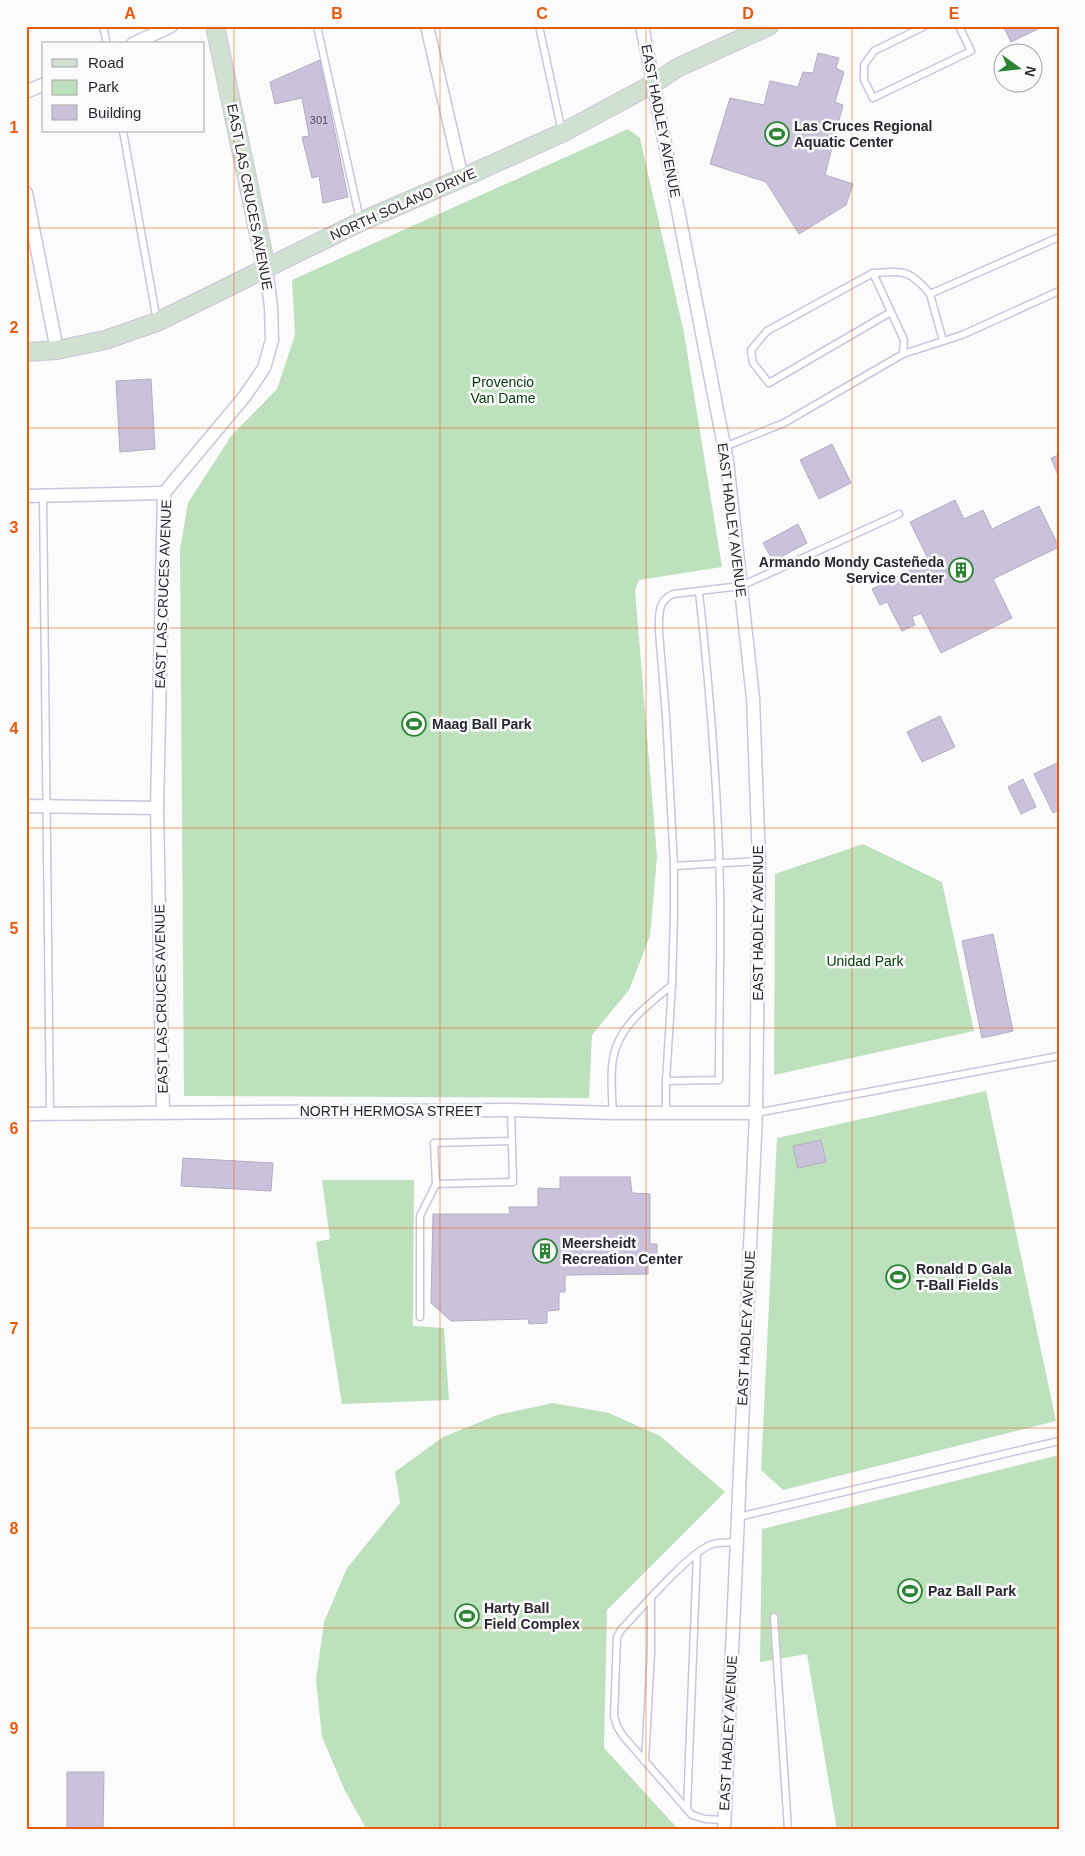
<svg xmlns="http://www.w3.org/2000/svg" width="1085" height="1856" viewBox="0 0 1085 1856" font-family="Arial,sans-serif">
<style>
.green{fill:#bde1bd}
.building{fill:#c9c2da;stroke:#b3acc3}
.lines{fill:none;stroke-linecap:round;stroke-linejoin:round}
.lane-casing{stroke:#ccc4dd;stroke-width:9}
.street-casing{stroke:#ccc4dd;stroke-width:15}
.secondary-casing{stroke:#ccc4dd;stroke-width:20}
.lane{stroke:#fff;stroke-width:6}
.street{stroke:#fff;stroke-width:12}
.secondary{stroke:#d0e1d1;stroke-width:18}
.grid{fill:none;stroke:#e8590c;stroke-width:1;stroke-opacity:0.55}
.labels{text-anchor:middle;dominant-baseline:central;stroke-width:5;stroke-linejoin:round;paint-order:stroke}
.number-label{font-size:11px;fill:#524e5a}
.street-label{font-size:14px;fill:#2a2730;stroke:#fbfbfb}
.poi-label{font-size:14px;font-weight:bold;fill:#2a2730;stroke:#fbfbfb;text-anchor:start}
.park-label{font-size:14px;fill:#003b08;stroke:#fbfbfb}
.neatline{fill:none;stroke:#e8590c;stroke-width:2}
.grid-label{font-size:16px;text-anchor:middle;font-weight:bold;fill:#e8590c}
</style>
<rect width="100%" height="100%" fill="#fbfbfb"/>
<g class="green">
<polygon points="628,129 640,138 684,333 722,567 639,580 635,590 657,857 650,936 629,990 592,1035 589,1098 184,1096 180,549 188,503 231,436 277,389 295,335 292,280"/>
<polygon points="863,844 942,882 974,1031 774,1075 775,874"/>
<polygon points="986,1091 1056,1421 783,1490 761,1470 777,1138"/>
<polygon points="322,1180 414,1180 413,1326 444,1328 449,1400 342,1404 316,1242 330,1239"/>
<polygon points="553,1403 609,1413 660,1436 725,1492 607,1610 604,1748 679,1830 367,1830 345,1791 322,1737 316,1680 324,1622 347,1568 400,1503 395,1472 443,1437 497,1415"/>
<polygon points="1059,1455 1059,1830 837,1830 807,1654 760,1662 762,1529"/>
</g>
<g class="building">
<polygon points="1003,26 1044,26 1011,42"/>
<polygon points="818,53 839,58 836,68 844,72 835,102 843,105 825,175 853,184 846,205 799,234 766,182 710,164 730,98 764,105 770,81 798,87 803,72 813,73"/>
<polygon points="320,60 348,197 323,203 319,176 312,178 302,137 309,136 302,98 275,104 270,82"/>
<polygon points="151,379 155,449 120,452 116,381"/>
<polygon points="832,444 851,483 819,499 800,460"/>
<polygon points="1059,455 1059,478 1051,458"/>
<polygon points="955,500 964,519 983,510 992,529 1039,506 1059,547 993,579 1012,618 941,653 921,613 912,617 915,625 902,631 887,602 880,605 872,589 929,561 910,522"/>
<polygon points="798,524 807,543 773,561 763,543"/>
<polygon points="940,716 955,747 922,762 907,732"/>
<polygon points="1059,762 1059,810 1053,813 1034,774"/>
<polygon points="1023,779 1036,807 1021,814 1008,787"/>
<polygon points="993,934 1013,1031 982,1038 962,941"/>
<polygon points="821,1140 826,1162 798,1168 793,1146"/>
<polygon points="183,1158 273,1163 271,1191 181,1186"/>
<polygon points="560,1177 630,1177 632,1193 650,1194 650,1244 657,1244 657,1258 648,1259 648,1274 565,1275 565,1292 559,1292 559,1310 547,1311 547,1323 529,1324 528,1319 451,1321 431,1303 433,1214 510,1214 509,1207 538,1207 538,1188 560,1189"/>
<polygon points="67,1772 104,1772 103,1830 67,1829"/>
</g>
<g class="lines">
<g class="lane-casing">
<g id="lane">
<polyline points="103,26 107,44"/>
<polyline points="317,26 360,220"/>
<polyline points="539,26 562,132"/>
<polyline points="925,26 874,51 864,65 864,80 873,98 971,51 959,26"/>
<polyline points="123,131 157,321"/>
<path d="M873,273C904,271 909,269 930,294"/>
<polyline points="943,341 930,294 1059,237"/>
<polyline points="903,354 962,335 1059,291"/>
<polyline points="724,447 784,423 903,354 904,340 873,273 767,331 751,350 753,363 769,383 891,312"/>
<polyline points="43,496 50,1114"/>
<path d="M699,592C710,691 718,791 720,890C721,954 719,1017 719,1080L666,1081L672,985L674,915V866L666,716L659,632C659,616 657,601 673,594L741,586L899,514"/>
<polyline points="674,866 759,861"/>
<polyline points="511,1110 513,1182 436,1184 434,1143 512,1141"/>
<path d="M613,1113C612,1095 610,1076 613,1059C618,1026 648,1005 672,985"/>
<polyline points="666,1113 666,1081"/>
<polyline points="756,1113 1059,1056"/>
<polyline points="420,1317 420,1216 436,1184"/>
<polyline points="738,1517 1059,1441"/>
<polyline points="774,1617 788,1830"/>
<polyline points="645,1761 651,1652 651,1598"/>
<polyline points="687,1809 697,1554"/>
<path d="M724,1820L705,1819L692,1815L623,1736L617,1726L614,1716L617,1637L621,1630C639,1611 691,1550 713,1544C720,1542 729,1543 737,1542"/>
</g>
</g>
<g class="street-casing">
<g id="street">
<polyline points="427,26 462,178"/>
<polyline points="642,26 727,461 753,698 759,861 756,1113 724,1830"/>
<polyline points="133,44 171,26"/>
<polyline points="26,92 44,84"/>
<polyline points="26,193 57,350"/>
<polyline points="26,496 164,493"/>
<polyline points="26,806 157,808"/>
<polyline points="163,1113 157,808 164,493 245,396 264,368 272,340 271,307 266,268"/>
<polyline points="26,1114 511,1110 613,1113 756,1113"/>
</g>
</g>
<g class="secondary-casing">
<g id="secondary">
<polyline points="215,26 266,268"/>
<polyline points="26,352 57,350 105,340 157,322 360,222 462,178 562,133 653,84 677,68 769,26"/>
</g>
</g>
<use href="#lane" class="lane"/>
<use href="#street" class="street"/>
<use href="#secondary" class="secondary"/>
</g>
<path class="grid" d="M234,26V1830M440,26V1830M646,26V1830M852,26V1830M26,228H1059M26,428H1059M26,628H1059M26,828H1059M26,1028H1059M26,1228H1059M26,1428H1059M26,1628H1059"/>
<defs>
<g id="stadium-ring" transform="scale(1.25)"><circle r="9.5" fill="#fbfbfb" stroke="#2b8434" stroke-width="1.5"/><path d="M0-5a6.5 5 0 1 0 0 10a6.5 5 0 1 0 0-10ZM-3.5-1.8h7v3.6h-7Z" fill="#2b8434"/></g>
<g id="building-ring" transform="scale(1.25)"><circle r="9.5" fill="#fbfbfb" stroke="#2b8434" stroke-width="1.5"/><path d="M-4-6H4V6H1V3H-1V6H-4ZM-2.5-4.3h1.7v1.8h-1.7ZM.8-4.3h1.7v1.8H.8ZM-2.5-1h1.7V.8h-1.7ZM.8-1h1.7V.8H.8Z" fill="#2b8434"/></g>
</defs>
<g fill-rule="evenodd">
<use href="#stadium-ring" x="777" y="134"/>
<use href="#building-ring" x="961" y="570"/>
<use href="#stadium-ring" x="414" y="724"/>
<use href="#building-ring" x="545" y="1251"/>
<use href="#stadium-ring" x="898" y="1277"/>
<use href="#stadium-ring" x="910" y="1591"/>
<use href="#stadium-ring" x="467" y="1616"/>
</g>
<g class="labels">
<g class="number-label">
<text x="319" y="120">301</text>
</g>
<g class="street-label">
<text transform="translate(661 121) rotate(79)">EAST HADLEY AVENUE</text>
<text transform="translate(250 197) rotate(79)">EAST LAS CRUCES AVENUE</text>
<text transform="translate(403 204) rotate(-24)">NORTH SOLANO DRIVE</text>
<text transform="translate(732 520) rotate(83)">EAST HADLEY AVENUE</text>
<text transform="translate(163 594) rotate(-88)">EAST LAS CRUCES AVENUE</text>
<text transform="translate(758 923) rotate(-90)">EAST HADLEY AVENUE</text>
<text transform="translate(161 999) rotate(-91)">EAST LAS CRUCES AVENUE</text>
<text x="391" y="1111">NORTH HERMOSA STREET</text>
<text transform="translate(746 1328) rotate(-87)">EAST HADLEY AVENUE</text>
<text transform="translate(728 1733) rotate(-87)">EAST HADLEY AVENUE</text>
</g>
<g class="poi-label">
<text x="794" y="126">Las Cruces Regional<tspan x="794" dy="16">Aquatic Center</tspan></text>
<text x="944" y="562" text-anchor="end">Armando Mondy Casteñeda<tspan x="944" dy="16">Service Center</tspan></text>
<text x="432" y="724">Maag Ball Park</text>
<text x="562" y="1243">Meersheidt<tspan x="562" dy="16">Recreation Center</tspan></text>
<text x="916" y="1269">Ronald D Gala<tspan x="916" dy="16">T-Ball Fields</tspan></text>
<text x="928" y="1591">Paz Ball Park</text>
<text x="484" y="1608">Harty Ball<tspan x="484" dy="16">Field Complex</tspan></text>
</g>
<g class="park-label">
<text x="503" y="382">Provencio<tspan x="503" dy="16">Van Dame</tspan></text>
<text x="865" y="961">Unidad Park</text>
</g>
</g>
<rect width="1085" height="1856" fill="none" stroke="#fbfbfb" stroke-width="55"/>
<rect x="42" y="42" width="162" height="90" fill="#fbfbfb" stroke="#a7a6aa"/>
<rect x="52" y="59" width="25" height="8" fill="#d0e1d1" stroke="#a7a6aa"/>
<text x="88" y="68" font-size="15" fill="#2a2730">Road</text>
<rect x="52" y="80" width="25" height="15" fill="#bde1bd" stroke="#a7a6aa"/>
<text x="88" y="92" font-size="15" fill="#2a2730">Park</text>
<rect x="52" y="105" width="25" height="15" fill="#c9c2da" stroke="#a7a6aa"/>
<text x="88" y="118" font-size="15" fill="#2a2730">Building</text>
<g transform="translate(1018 68) rotate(105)"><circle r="24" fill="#fbfbfb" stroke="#a7a6aa"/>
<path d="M0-4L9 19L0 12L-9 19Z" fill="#2b8434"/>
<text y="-8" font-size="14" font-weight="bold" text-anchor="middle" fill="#2a2730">N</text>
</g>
<rect x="28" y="28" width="1030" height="1800" class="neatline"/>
<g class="grid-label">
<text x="130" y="19">A</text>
<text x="337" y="19">B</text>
<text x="542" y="19">C</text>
<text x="748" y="19">D</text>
<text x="954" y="19">E</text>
<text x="14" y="133">1</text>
<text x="14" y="333">2</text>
<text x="14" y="533">3</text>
<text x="14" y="734">4</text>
<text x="14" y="934">5</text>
<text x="14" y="1134">6</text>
<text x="14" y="1334">7</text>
<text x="14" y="1534">8</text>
<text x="14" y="1734">9</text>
</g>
</svg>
